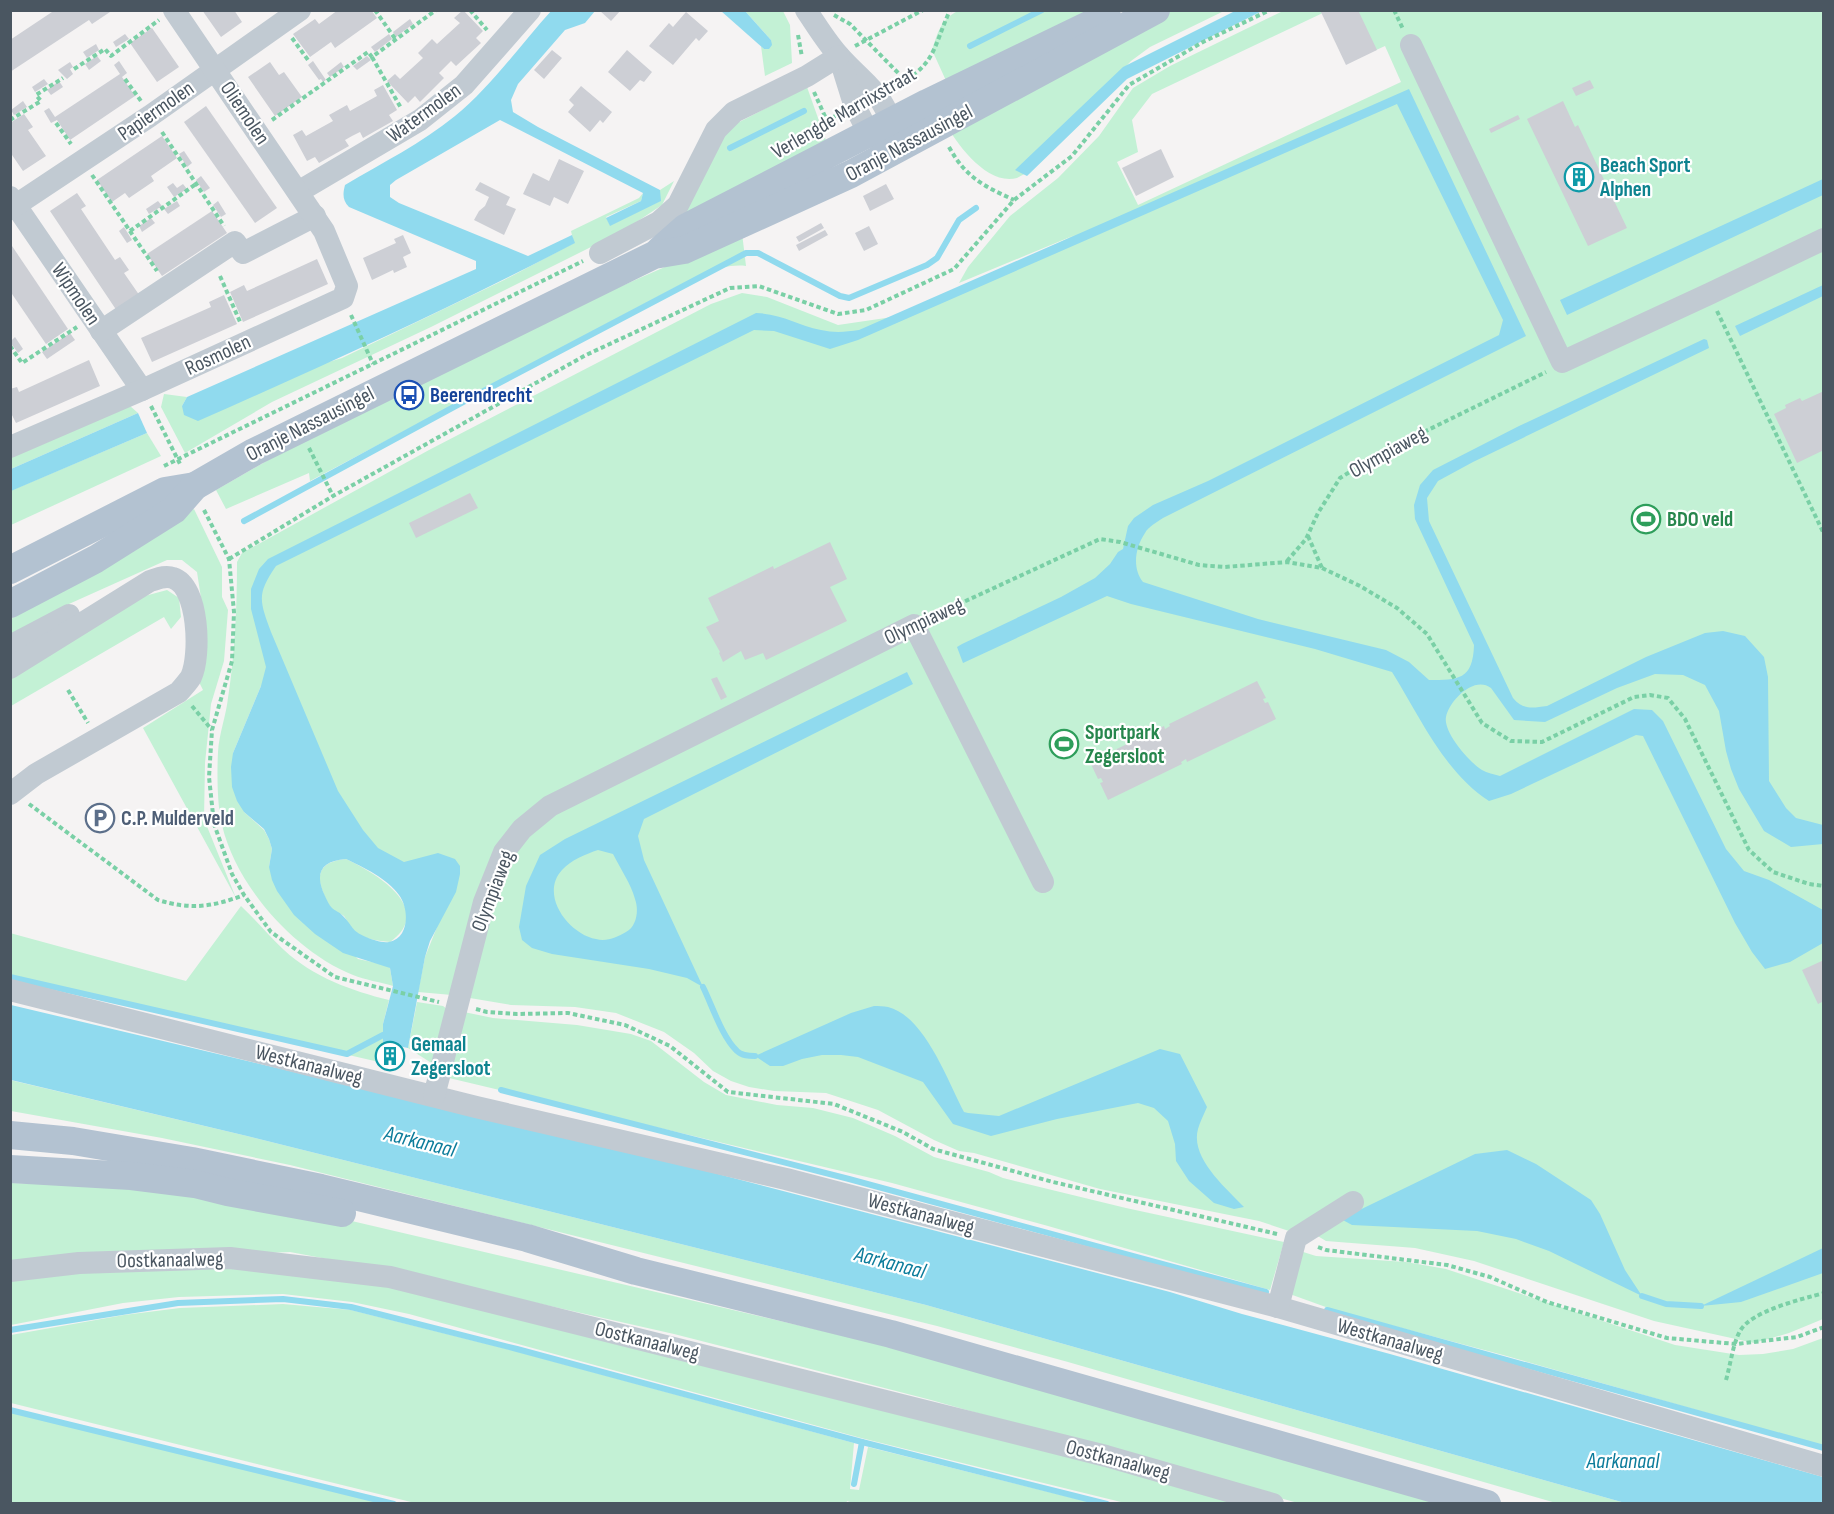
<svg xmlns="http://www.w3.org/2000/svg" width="1834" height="1514" viewBox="0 0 1834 1514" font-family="'Sofia Sans Condensed',sans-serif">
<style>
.green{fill:#c3f1d5}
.water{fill:#90daee;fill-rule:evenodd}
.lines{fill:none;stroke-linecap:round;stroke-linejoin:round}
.stream{stroke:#90daee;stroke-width:6}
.building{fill:#cdcfd5}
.path{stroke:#7ad0a6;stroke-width:4;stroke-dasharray:4.5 3;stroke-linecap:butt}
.minor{stroke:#c1cad2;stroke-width:22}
.major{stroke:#b3c2d1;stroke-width:28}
.labels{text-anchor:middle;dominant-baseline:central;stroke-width:4.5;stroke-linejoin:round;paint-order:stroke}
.street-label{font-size:21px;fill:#4a5661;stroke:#fff}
.culture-label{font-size:21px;font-weight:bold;fill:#0d838f;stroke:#fff;text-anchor:start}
.transit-label{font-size:21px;font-weight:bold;fill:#164399;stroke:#fff;text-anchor:start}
.leisure-label{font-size:21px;font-weight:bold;fill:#27864d;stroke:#fff;text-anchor:start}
.service-label{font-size:21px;font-weight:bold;fill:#4e5e75;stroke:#fff;text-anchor:start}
.water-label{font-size:22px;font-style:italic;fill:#0c7c9b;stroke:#fff}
</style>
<rect width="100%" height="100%" fill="#f5f3f3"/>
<g class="green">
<polygon points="745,11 783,11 790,25 792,63 765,76 761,46 764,49 771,40"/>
<path d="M958,11H1098L948,85L932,50C938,32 941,19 958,11Z"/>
<path d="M1168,11H1224L1150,47L1131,61L1030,171C1026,173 1021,176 1017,178C987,186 957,144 945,123Z"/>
<path d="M1283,11H1327L1152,94L1132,120L1138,152L1117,162L1138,205L1401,82L1385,46L1374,51L1357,11H1823V1319L1789,1333L1754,1343L1654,1321L1474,1261L1415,1248L1326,1241L1316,1235L1292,1232L1259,1221L1100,1189L974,1153L959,1151L934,1140L878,1110L826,1093L774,1091L749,1087L731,1081L713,1071L694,1053L664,1032L616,1013L575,1007L511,1005L452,995L418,992L425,957L437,927L357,848L261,686L233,753L244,812L264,830L269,839L272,849L269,867L358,959L386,965L390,968L393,986C380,982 365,980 353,975C295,952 236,886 222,825C217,805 217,773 218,752C219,734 226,716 228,698C235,653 237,608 237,562L242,553L429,450L711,304L742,293L767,297L838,325L906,315L1075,235L959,283L968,267L1010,216L1058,178L1099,136L1133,88L1170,66Z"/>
<polygon points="807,87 829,149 681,220 714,135"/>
<polygon points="674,181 662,205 623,231 431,327 272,402 185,453 161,407 164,394 187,397 182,406 342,358 504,280 574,243 571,231 639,198 643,193 641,201 606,217 610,225 660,201 660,190"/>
<path d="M742,233L746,266C721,263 698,277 676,287L310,481L309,473L226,509L216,490L312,435L508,336Z"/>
<polygon points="130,406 138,413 11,469 11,456"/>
<polygon points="147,433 161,456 11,525 10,491"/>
<polygon points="194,509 222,567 222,597 228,610 224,661 211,704 205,763 204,819 236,898 143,728 203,690 199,682 201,598 197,572 182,560 167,560 60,608 11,635 11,619 79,580"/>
<polygon points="167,590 179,598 181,617 171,629 164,617 11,706 11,676 141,597"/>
<path d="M346,859C374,872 437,909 390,942C378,941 364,939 354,931C349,928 348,921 344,916C340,913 335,912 332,909C328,905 325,897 323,892C314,870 325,861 346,859Z"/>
<path d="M241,906C256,920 269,936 284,950C313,977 352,991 389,1000L383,1024V1043L379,1062L11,977L10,933L186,981Z"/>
<polygon points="417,1002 443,1006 447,1009 433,1064 408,1048"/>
<polygon points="464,1012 493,1018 577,1025 631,1034 651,1041 704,1082 726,1095 777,1105 813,1108 853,1118 895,1136 934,1157 989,1172 1003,1178 1126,1208 1284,1242 1270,1290 1048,1226 892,1183 449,1078"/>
<polygon points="10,1080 247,1136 926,1305 1625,1503 1556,1503 1068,1362 937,1326 290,1165 162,1138 11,1111"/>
<polygon points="11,1183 133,1187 309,1211 892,1347 1464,1503 1298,1503 931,1400 674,1334 413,1275 290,1252 11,1264"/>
<polygon points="1300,1251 1316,1256 1406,1262 1446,1269 1675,1345 1739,1355 1763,1354 1793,1349 1823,1338 1823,1446 1503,1355 1334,1310 1287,1293"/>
<polygon points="181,1263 379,1283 770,1375 1239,1503 1125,1503 861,1438 409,1314 352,1302 283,1294 179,1297 123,1303 11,1325 10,1279"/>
<polygon points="283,1304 351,1310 515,1351 854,1443 850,1489 859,1490 868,1447 1093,1503 856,1504 847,1501 846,1504 415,1503 11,1403 11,1335 124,1315 180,1308"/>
<polygon points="11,1412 380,1503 11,1503"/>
</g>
<g class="water">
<path d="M552,10L595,11L585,23L565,30L518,84L511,100L513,112L538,127L660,190L661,201L610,226L606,218L641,201L643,193L500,120L396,180L390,185V197L399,203L528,256L572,235L575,243C451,308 325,365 198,421L184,415L182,406L187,397L476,269V261L349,207C342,200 343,193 345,185C382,163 422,143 455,116C490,88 521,44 552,10Z"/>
<polygon points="721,11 745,11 771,40 772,45 769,49 764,49"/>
<polygon points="1235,11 1262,11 1127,79 1027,176 1015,170 1123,67"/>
<path d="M1409,89L1526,336L1163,518C1157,522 1148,527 1145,533C1135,548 1132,568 1143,582L1258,619L1386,650L1409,662L1429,680C1458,680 1473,680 1474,645L1415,519L1414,505L1420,485L1433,470L1519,426L1704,339L1707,340L1709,348L1473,462L1438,481L1427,498L1429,521L1513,698C1523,710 1532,708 1547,706L1646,657L1705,633L1723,631L1745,636L1764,657L1768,677L1769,781L1786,808L1796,818L1823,825V844L1791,847L1764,831L1739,789L1731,769L1726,751L1719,711L1705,685L1683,675L1655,674L1617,688L1545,722L1514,720L1491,688C1474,675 1449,701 1446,717C1443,732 1469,762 1482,770C1487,773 1494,774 1500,776L1634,709L1652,710L1663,721L1726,849L1744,871L1769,880L1823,910V943L1790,962L1765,969L1752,952L1735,923L1643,736L1636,735L1511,794L1489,801C1444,772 1420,717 1392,672L1315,649L1131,604L1107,596L963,663L957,647L962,644L1061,597L1095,578L1110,564L1118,552L1123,549L1128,526L1134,518L1153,505L1208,481L1499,335L1503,320L1397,104L858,340L830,349L774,331L754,330L276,566C256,595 260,601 271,632L338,791L363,830L378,848L404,862L438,853L455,859L460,866V874L456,892L430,941L425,957L408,1048L383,1043V1024L393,986L390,968L343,953L315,934L294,915L277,891L272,880L269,867L272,849L269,839L264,829L244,812L237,801L232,787L231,767L233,753L261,686L266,667L251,609V589L259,569L268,559L756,313C783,314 797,325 821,330C834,333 846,332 859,330ZM346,859C363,867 388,879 399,895C409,908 410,938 389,942C382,943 373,940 366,937C350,930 354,927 343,916C340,912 335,911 332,908C329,905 327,900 325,896C314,873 321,861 346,859Z"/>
<polygon points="1823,179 1823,195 1567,315 1560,300"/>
<polygon points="1823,285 1823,296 1740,336 1735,326"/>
<polygon points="138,413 147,433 11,491 11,469"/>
<path d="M907,672L913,684L644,819L638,836L644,860L703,987L687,978L649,969L552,954L532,948L522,940L519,927L526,886L540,855L565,839ZM598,850L613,854C620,868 631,884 635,899C639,910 637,926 626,932C617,937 607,942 596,939C569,934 539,895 562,870C571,860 586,854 598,850Z"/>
<polygon points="11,1005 653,1157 1170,1292 1242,1314 1390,1354 1823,1477 1823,1503 1625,1503 926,1305 247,1136 11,1080"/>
<path d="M874,1006C878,1006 884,1006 888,1007C925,1016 948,1082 964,1112L968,1113L999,1116L1160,1049L1180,1054L1207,1107C1204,1114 1200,1122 1198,1129C1190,1158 1226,1188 1244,1207L1234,1209L1214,1203L1189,1181L1176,1161L1175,1144L1168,1121L1154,1108L1138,1103L1057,1119L991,1136L953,1124L923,1082L858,1057L841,1055H822L802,1059L783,1066H770L755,1056L851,1013Z"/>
<polygon points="1507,1150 1536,1164 1591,1200 1600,1214 1625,1270 1642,1296 1549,1251 1516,1239 1477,1231 1352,1225 1341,1219 1475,1154"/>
<polygon points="1823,1248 1823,1273 1741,1302 1701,1306"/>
</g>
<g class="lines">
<g class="stream">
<polyline points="970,46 1042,10"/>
<polyline points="730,148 804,111"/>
<polyline points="244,521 463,402 746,253 758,253 840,296 849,298 927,265 937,258 959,220 976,208"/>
<polyline points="10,977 347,1054 383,1035"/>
<path d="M703,987C712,1005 722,1037 737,1051C742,1056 749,1056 755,1056"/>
<polyline points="501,1090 849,1179 1266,1292"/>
<polyline points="1642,1296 1666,1304 1701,1306"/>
<polyline points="1327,1310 1824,1448"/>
<polyline points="10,1330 178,1303 283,1299 351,1307 517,1349 862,1442 1107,1504"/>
<polyline points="10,1410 394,1504"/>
<polyline points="854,1484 862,1442"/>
</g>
</g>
<g class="building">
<polygon points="55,10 113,10 92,24 89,20 10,72 10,40"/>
<polygon points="202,10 234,10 242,22 221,37"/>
<polygon points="338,10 371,10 377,18 335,48 331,42 310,57 293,34 315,19 319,24"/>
<polygon points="463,10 483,31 476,38 481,43 456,66 451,61 439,73 444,78 420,102 415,96 408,103 387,81 395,74 400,79 423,58 418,53 432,39 437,44 460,23 454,18"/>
<polygon points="599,10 621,10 611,21"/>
<polygon points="1320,10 1358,10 1377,50 1346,65"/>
<polygon points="686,12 708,31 699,41 696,38 673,65 649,46 669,23 673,27"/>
<polygon points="410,19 413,24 396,37 393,32"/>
<polygon points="152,28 179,67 157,82 130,43"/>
<polygon points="125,34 129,39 116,47 113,42"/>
<polygon points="389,34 392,39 375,52 371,47"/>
<polygon points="96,44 99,50 87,58 83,52"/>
<polygon points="552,50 562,58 544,79 534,70"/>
<polygon points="627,50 652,72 644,82 640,80 630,91 608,72"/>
<polygon points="97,56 101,61 89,70 85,64"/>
<polygon points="367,56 371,60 357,70 353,66"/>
<polygon points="119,61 127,73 122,77 135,96 70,140 57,120 51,123 44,111 49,108 55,117 120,74 114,65"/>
<polygon points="313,61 326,80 323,82 321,79 319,80 308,65"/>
<polygon points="70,62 73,67 70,69 73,74 67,79 58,70"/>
<polygon points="270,62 279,75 284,72 302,97 275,116 248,77"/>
<polygon points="341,62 344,67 330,77 327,73"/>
<polygon points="44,79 48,84 35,92 32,87"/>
<polygon points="1590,80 1594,88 1576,96 1572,88"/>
<polygon points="59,81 63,87 51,95 47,90"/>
<polygon points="383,85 397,110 389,115 393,121 363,138 360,132 352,136 345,140 349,146 319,163 315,157 307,161 293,135 302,130 306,136 333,121 329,115 347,105 350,111 377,96 374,90"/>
<polygon points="581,86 612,112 603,123 600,120 590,132 568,112 574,105 569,100"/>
<polygon points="23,101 27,107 14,115 11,110"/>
<polygon points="1563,101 1575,127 1578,125 1627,228 1588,246 1527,119"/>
<polygon points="206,106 277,208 255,223 184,122"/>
<polygon points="24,114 33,127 28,130 46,156 23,171 10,152 10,123"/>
<polygon points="1518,115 1520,119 1491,133 1489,129"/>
<polygon points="162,136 177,158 151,176 154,181 129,198 125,193 112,202 97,180"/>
<polygon points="1161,149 1174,177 1136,196 1122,168"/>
<polygon points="184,151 192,163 187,167 179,154"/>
<polygon points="559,159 584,171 568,204 554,197 550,206 523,194 533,173 549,181"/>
<polygon points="201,176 210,188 204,192 196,180"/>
<polygon points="480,182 510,197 506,205 516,209 504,235 474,220 479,211 485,206 489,197 475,190"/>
<polygon points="173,183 177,188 183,184 187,189 174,197 167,187"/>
<polygon points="886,184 894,199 870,211 863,196"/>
<polygon points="77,193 86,206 81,209 115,260 120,257 129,270 124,273 142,299 119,314 50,211"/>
<polygon points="158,201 162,206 149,214 146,209"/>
<polygon points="177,201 180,206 168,214 164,209"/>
<polygon points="218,201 226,214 221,217 213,205"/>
<polygon points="212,211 227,233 162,276 147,254"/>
<polygon points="151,218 155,223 142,232 139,226"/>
<polygon points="821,223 824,228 799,242 796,237"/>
<polygon points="869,226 878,244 864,251 855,233"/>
<polygon points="124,227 132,240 127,243 119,231"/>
<polygon points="825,230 828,235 799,251 796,245"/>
<polygon points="403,235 411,253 403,257 407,267 394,273 393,270 372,280 363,258 396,243 394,239"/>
<polygon points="10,243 68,329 46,344 10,291"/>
<polygon points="317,259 328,284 243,322 230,292 244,285 247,291"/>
<polygon points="224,295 237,324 152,362 141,338 211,307 209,302"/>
<polygon points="70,333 75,340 47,359 42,352"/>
<polygon points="15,337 23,349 18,353 10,342"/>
<polygon points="89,360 100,386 16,423 10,411 10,389 17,387 19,392"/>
<polygon points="1824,391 1824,450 1797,463 1774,414 1786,408 1785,405 1800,398 1802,401"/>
<polygon points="470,493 478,508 416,538 409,523"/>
<polygon points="830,542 847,579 830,587 847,621 766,660 763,653 745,660 741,651 723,662 719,653 720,652 706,627 719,621 708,598 773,566 774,569"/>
<polygon points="717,677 727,697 721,700 711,679"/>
<polygon points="1257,681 1266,698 1263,699 1265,703 1268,702 1276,719 1187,762 1186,759 1181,762 1182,764 1108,800 1100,783 1103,782 1101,778 1098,779 1090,762 1164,726 1165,729 1170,726 1169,724"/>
<polygon points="1824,960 1824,1001 1818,1004 1802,970"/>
</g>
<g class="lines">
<g class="path">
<polyline points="375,10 396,40"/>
<polyline points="470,10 487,30"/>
<polyline points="1394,10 1403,29"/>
<polyline points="834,15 850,24 906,81"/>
<polyline points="798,35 802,57"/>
<polyline points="292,38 308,60"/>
<polyline points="855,46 923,10"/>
<polyline points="372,57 401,108"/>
<polyline points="74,69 105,49 111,56 159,20"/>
<polyline points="125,79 141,101"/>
<path d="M893,86C935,68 933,48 950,10"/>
<polyline points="814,92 828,123"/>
<polyline points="10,120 41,101 36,95 63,78"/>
<polyline points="272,120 368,52 372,57 436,10"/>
<polyline points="56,123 71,144"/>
<polyline points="822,129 838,113"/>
<polyline points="162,132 224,226"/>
<path d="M949,147C966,178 984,186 1014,200"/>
<polyline points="92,175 157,271"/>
<polyline points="130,231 196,184"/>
<polyline points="220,276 241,324"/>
<polyline points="1717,311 1824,534"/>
<polyline points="351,315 373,364"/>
<polyline points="10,346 22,363 77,327"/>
<polyline points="151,406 181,466"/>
<polyline points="309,448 333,496"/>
<polyline points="164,466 583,261"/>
<polyline points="204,510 229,559 234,612 232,661 212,730 209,777 214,824 232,874 244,895 271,932 335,977 439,1002"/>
<polyline points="1308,536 1322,568"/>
<polyline points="229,559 333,496 586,355 730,288 759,286 838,314 866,310 954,269 1014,200 1072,156 1129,85 1203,42 1270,10"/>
<polyline points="1287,561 1306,539 1318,513 1340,478 1379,454 1546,372"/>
<polyline points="931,617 1100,539 1120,542 1199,565 1225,567 1287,562 1322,568 1360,586 1397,608 1427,634 1482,723 1511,741 1542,742 1634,697 1650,695 1668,698 1685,719 1749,850 1773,872 1809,884 1824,886"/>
<polyline points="68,690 88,723"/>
<polyline points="192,706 212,730"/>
<path d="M29,804L158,900C191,910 212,907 244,895"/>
<polyline points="476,1009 487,1012 517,1014 568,1013 625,1025 670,1046 728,1092 834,1104 903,1132 933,1149 1053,1182 1277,1234"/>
<polyline points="1318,1247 1326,1250 1447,1265 1490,1277 1547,1302 1667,1338 1736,1344 1797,1337 1824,1327"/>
<path d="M1726,1380C1730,1367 1733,1343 1740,1331C1751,1311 1802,1299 1824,1293"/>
</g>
<g class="minor">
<path d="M806,10C817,26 827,43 840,57C866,86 887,94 894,137"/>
<polyline points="1411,45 1562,362 1709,294 1824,239"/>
<polyline points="840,59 854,104 869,134 882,142"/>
<polyline points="298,192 420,120 464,85 530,10"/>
<polyline points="10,197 142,390"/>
<polyline points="10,209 150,116 300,10"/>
<polyline points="600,253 659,222 678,205 716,130 734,112 807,76 839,56"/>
<polyline points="101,331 235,242 243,253 315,216"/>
<polyline points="10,447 142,390 343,298 347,286 324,231 174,10"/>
<polyline points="10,646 69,615"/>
<path d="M10,668L150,581C157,579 165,575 173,578C199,586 201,656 191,677C188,682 183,687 179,692L36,774L10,794"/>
<polyline points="10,990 476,1107 786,1179 1278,1307 1824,1466"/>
<polyline points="434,1096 484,902 504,852 522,829 550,806 914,625 1043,882"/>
<polyline points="10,1271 79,1263 230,1258 390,1277 1106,1456 1273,1504"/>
<polyline points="1278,1307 1296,1238 1353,1202"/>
</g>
<g class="major">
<polyline points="660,250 685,228 927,103 1107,16"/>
<polyline points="10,570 165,491 195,486"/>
<polyline points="10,604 96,559 174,510 195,486 254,452 654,255 684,250 851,174 1156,10"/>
<polyline points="10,1135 73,1141 192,1161 321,1188 527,1238 636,1271 891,1334 1487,1504"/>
<polyline points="10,1169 131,1176 195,1184 227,1192 342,1213"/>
</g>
</g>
<defs>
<g id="building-ring" transform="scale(1.5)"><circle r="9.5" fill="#fff" stroke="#0f9aa8" stroke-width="1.5"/><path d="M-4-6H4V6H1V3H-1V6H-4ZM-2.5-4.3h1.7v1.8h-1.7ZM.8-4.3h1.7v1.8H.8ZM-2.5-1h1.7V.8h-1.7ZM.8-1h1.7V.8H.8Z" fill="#0f9aa8"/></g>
<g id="bus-ring" transform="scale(1.5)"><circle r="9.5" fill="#fff" stroke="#1a4fb4" stroke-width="1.5"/><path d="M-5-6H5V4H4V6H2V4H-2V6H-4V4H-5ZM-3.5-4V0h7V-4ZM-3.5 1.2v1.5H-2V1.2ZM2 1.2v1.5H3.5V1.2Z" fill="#1a4fb4"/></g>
<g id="stadium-ring" transform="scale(1.5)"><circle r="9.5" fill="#fff" stroke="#2e9e5b" stroke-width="1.5"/><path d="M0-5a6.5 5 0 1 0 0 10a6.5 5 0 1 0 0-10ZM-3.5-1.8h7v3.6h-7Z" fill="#2e9e5b"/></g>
<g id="parking-ring" transform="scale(1.5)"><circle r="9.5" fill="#fff" stroke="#5c6f8a" stroke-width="1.5"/><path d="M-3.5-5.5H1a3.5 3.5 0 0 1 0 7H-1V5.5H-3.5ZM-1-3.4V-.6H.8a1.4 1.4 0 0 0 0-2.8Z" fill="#5c6f8a"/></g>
</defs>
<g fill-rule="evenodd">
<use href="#building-ring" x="1579" y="177"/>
<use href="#bus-ring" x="409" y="395"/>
<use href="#stadium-ring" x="1646" y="519"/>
<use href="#stadium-ring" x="1064" y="744"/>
<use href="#parking-ring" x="100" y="818"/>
<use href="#building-ring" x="390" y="1056"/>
</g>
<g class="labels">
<g class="street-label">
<text transform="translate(156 111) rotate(-35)">Papiermolen</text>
<text transform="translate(245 113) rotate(56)">Oliemolen</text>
<text transform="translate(424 113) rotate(-36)">Watermolen</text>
<text transform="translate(844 113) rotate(-30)">Verlengde Marnixstraat</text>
<text transform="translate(909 143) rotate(-28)">Oranje Nassausingel</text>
<text transform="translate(76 294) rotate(56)">Wipmolen</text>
<text transform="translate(218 355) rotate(-25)">Rosmolen</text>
<text transform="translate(310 424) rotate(-27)">Oranje Nassausingel</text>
<text transform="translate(1388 452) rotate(-29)">Olympiaweg</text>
<text transform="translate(924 621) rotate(-25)">Olympiaweg</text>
<text transform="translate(493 891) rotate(-69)">Olympiaweg</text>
<text transform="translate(309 1065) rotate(14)">Westkanaalweg</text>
<text transform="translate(921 1214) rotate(15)">Westkanaalweg</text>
<text transform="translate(170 1260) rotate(-1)">Oostkanaalweg</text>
<text transform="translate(1390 1340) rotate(16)">Westkanaalweg</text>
<text transform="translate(647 1341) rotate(14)">Oostkanaalweg</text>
<text transform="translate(1118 1460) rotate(15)">Oostkanaalweg</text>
</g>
<g class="culture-label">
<text x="1600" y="165">Beach Sport<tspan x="1600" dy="24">Alphen</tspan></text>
<text x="411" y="1044">Gemaal<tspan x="411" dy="24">Zegersloot</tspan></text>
</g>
<g class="transit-label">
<text x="430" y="395">Beerendrecht</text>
</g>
<g class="leisure-label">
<text x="1667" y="519">BDO veld</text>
<text x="1085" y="732">Sportpark<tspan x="1085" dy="24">Zegersloot</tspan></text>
</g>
<g class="service-label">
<text x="121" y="818">C.P. Mulderveld</text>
</g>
<g class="water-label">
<text transform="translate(420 1142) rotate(14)">Aarkanaal</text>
<text transform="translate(890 1263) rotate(15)">Aarkanaal</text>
<text x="1623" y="1461">Aarkanaal</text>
</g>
</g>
<rect width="1834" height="1514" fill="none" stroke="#4a5661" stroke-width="24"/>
</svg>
